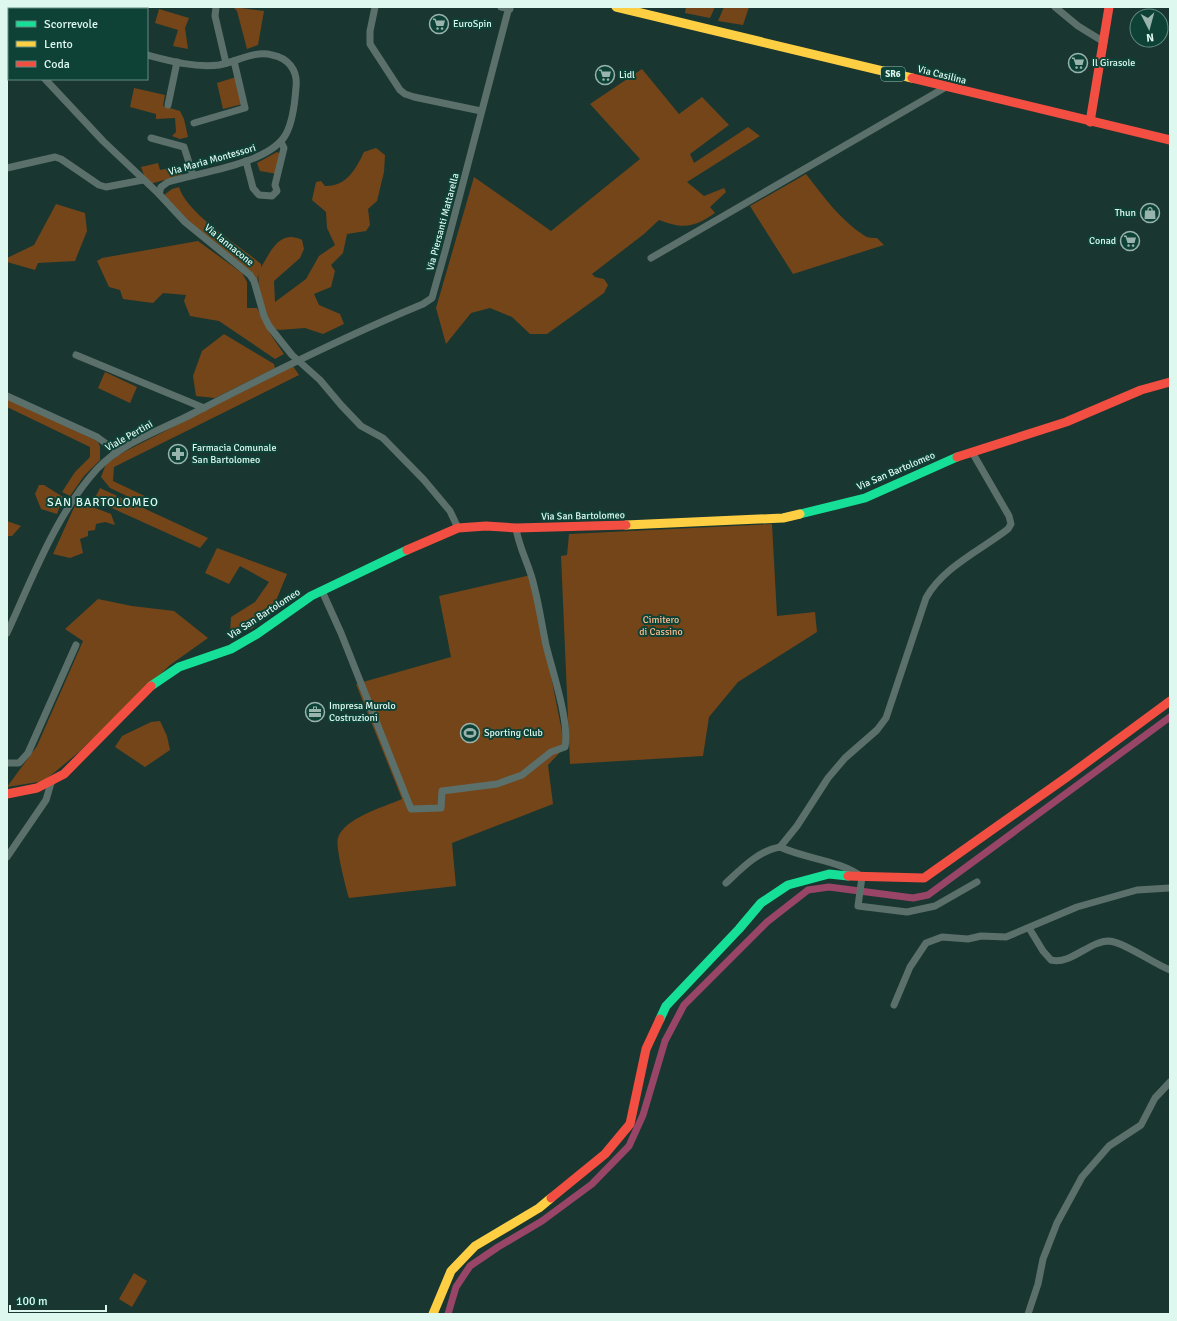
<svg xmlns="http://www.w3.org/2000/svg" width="1177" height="1321" viewBox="0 0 1177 1321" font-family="Signika,sans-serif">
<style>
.green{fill:#744519}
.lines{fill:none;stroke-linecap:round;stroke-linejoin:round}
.canal{stroke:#984568;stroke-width:7}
.street{stroke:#5c706b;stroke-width:7}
.fast{stroke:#16e098;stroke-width:9}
.slow{stroke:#ffcf43;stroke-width:9}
.jam{stroke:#f24e42;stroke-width:9}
.labels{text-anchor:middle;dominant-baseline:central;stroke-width:4;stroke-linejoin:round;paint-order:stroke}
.shield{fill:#0e4237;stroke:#a0c1b8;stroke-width:1}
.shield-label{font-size:9px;font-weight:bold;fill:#def8f0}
.poi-label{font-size:10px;fill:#def8f0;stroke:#0e4237;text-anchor:start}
.street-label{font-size:10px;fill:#def8f0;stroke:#0e4237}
.park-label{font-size:10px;fill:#fdbc8f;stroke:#0e4237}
.quarter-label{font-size:12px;letter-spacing:1px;fill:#def8f0;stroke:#0e4237}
</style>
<rect width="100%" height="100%" fill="#1a3630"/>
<g class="green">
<polygon points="233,7 264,11 258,45 247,49 237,11"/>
<polygon points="686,7 715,7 710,18 685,13"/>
<polygon points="724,7 749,7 743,25 718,21"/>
<polygon points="159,9 189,18 185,28 188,49 173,46 178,30 155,23"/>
<path d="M642,69L679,114L702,97L729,125L690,154L694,163L748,127L760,136L687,182L704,196L724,188L726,192L710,207L715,213C693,228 683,229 659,220L644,234L592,274L595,277L604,279L608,285L604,293L547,334H530L512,317L490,308L471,313L446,344L436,308L474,177L551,231L640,159L590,104Z"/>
<polygon points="236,77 243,104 223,109 217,83"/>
<polygon points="134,88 165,95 163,106 180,111 184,119 188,137 180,139 172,136 176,132 175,118 156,119 156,114 130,107"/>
<path d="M376,148L385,155L384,172L377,201L368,209L370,225L366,231L347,234L343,253L331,265L335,271L331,287L314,294L319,305L340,314L344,324L323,334L305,328L279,330L273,328C265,311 256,292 259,273L257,281L202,237L164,195L172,189L179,187C187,214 239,245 261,264V267C271,252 279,229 302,240L304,249L300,258L274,281L275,302L306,279L319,256L335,245L327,228L326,212L312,200L316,182L321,181L325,186C346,187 356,169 364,152Z"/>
<polygon points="277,152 281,154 277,174 260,171 257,163"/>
<polygon points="158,163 160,170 179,166 182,175 150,184 145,178 141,167"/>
<path d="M806,174C823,196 841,221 865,236C868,238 873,238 877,238L884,245L793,274L750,206Z"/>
<polygon points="56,204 85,213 87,231 75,261 38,263 35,270 7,262 7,258 34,245"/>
<polygon points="198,241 242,273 247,282 247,308 257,308 271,335 284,354 275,359 219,321 190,316 184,301 186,295 163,293 153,303 123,299 120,290 109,287 97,261 102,258"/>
<polygon points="224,334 274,364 275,368 215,398 196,396 193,376 202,351"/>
<polygon points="293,366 299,375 114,467 113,481 151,499 148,506 110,488 101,477 106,464 122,453"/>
<polygon points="105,372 137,387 130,403 98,388"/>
<polygon points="7,398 97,441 100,446 100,460 84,476 70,496 62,492 75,472 90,457 90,447 7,407"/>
<polygon points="39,485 44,485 63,497 57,514 41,509 35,494"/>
<polygon points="100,488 208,538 200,548 94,500"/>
<polygon points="77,501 111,514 115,525 105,522 96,524 95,530 88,531 88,536 80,539 83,553 70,558 53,554"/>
<polygon points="7,521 21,526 12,536 7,536"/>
<polygon points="772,524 777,616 815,612 817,632 738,682 709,717 703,756 570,764 561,556 567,555 569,534"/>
<polygon points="217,548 287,574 275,603 252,629 230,632 231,617 255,602 269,582 240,566 229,584 205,573"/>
<path d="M531,575L565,747L548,765L553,804L452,843L456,886L349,898C346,888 335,846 338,838C344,818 384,807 402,799L356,684L451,657L439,596Z"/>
<polygon points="98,599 132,606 174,611 208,638 170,665 79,752 44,781 7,787 37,746 83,641 65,629"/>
<polygon points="160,721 167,736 170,750 145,767 115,747 122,736 151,722"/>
<polygon points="134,1273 147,1281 132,1307 119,1299"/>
</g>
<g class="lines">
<polyline class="canal" points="448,1314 456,1287 470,1266 498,1247 542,1221 592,1184 629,1146 643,1115 665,1041 684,1005 767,922 808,890 829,887 913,898 928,895 1170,717"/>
<g class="street">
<polyline points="216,7 215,16 226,63"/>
<polyline points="375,7 370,31 370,44 400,90 405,94 414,97 481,111"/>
<polyline points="501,7 510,9"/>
<polyline points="1055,7 1078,26 1104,42"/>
<polyline points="7,49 9,49"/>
<path d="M147,55C170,61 195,68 219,65C236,62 255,50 272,55C288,58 298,70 296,87C295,102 293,121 286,134C270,164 200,172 168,182L161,187L159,194"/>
<polyline points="45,79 103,141 159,194 185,222 250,275 254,281 264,316 269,326 280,340 292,355 320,380 341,405 361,426 383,438 424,480 450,511 458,528"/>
<polyline points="168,105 177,62"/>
<polyline points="194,123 245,108 234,61"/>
<polyline points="151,138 184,147 193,175"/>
<polyline points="246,161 253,188 259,195 272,196 277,191 275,185 284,148 281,142"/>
<polyline points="7,168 55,157 61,159 99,185 106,187 143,180"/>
<polyline points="651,258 946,87"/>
<polyline points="76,355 204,408"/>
<polyline points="7,396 97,437 108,445 116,453"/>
<path d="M972,452L1009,516L1011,524L1008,529C981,550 943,567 926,598L886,718L877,730L845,758L828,778L797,826L780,847C806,859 839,860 862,877L858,906L907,912L935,906L977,882"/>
<path d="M322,591L341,633L411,809L441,808L442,791L497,784L522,775L551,752L565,747C570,723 552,670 546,645C542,626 539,605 534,586C530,566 519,549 516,528"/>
<path d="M7,633C32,579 56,514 97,469C120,444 158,431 188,416C265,376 343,337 423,304L432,298L446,248L509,7"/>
<polyline points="7,763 19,763 28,753 76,645"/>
<polyline points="7,857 46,800 51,783"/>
<path d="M726,883C742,868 758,851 780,847"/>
<path d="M1029,928L1043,951L1051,960C1071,965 1089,941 1109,941C1124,942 1154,964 1170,970"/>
<polyline points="894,1005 910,967 926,943 942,937 968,939 981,936 1006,937 1077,907 1137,890 1170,888"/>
<polyline points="1028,1314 1038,1284 1043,1259 1057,1223 1082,1177 1109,1146 1141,1125 1155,1098 1170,1082"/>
</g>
<g class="fast">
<polyline points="800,514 865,498 957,457"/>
<polyline points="151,686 179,667 231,649 257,634 311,596 407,550"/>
<polyline points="660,1019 666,1006 739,929 761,903 788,885 829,874 848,876"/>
</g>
<g class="slow">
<polyline points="616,7 912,78"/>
<polyline points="626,525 783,518 800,514"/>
<polyline points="433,1314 451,1271 475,1246 539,1208 551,1198"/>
</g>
<g class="jam">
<polyline points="912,78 1170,140"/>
<polyline points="1090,122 1109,7"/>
<polyline points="957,457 1066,422 1141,390 1170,382"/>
<polyline points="407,550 458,528 486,526 516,528 626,525"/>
<polyline points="7,794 37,788 64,774 151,686"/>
<polyline points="848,876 924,878 1067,777 1170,701"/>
<polyline points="551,1198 605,1154 630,1124 646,1049 660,1019"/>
</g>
</g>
<defs>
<g id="supermarket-ring" transform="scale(1)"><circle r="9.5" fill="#0e4237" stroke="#99b4ad" stroke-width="1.5"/><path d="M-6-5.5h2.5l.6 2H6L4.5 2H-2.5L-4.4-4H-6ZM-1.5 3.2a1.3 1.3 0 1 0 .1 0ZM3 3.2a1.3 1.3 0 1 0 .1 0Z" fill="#99b4ad"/></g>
<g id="shop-ring" transform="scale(1)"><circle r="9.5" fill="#0e4237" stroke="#99b4ad" stroke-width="1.5"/><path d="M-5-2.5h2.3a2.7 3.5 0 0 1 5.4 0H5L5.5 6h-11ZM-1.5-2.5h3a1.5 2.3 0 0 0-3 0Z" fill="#99b4ad"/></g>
<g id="pharmacy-ring" transform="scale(1)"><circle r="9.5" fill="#0e4237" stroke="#99b4ad" stroke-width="1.5"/><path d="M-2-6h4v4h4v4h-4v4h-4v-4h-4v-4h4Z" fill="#99b4ad"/></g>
<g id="office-ring" transform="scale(1)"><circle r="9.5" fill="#0e4237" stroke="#99b4ad" stroke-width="1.5"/><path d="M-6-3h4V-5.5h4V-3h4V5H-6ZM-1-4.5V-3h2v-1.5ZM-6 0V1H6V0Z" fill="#99b4ad"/></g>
<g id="stadium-ring" transform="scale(1)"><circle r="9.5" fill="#0e4237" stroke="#99b4ad" stroke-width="1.5"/><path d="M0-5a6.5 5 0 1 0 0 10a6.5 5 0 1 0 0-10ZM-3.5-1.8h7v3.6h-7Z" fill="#99b4ad"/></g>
</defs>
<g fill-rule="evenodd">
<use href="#supermarket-ring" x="439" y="24"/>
<use href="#supermarket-ring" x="1078" y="63"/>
<use href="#supermarket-ring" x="605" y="75"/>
<use href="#shop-ring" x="1150" y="213"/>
<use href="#supermarket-ring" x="1130" y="241"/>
<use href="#pharmacy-ring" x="178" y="454"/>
<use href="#office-ring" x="315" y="712"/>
<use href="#stadium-ring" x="470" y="733"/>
</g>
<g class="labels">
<rect class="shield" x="881" y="67" width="24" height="14" rx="3"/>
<g class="shield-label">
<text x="893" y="74">SR6</text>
</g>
<g class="poi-label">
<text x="453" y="24">EuroSpin</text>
<text x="1092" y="63">Il Girasole</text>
<text x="619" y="75">Lidl</text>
<text x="1136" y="213" text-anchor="end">Thun</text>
<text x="1116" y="241" text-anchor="end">Conad</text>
<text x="192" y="448">Farmacia Comunale<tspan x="192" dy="12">San Bartolomeo</tspan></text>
<text x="329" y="706">Impresa Murolo<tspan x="329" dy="12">Costruzioni</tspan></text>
<text x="484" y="733">Sporting Club</text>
</g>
<g class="street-label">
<text transform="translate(942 75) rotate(14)">Via Casilina</text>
<text transform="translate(212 160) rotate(-16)">Via Maria Montessori</text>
<text transform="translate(443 222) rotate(-75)">Via Piersanti Mattarella</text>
<text transform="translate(229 245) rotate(39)">Via Iannacone</text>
<text transform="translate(129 436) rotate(-29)">Viale Pertini</text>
<text transform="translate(896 471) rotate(-23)">Via San Bartolomeo</text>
<text transform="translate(583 516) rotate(-1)">Via San Bartolomeo</text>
<text transform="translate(264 614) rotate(-33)">Via San Bartolomeo</text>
</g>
<g class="park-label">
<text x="661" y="620">Cimitero<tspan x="661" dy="12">di Cassino</tspan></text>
</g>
<g class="quarter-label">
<text x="103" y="502">SAN BARTOLOMEO</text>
</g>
</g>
<rect width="1177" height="1321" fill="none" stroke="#def8f0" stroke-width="16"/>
<rect x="8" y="8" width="140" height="72" fill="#0e4237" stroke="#618b81"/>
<rect x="16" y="21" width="20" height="6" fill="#16e098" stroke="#618b81"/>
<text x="44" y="28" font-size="12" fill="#def8f0">Scorrevole</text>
<rect x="16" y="41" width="20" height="6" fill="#ffcf43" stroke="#618b81"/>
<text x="44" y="48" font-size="12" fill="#def8f0">Lento</text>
<rect x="16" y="61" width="20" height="6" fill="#f24e42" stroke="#618b81"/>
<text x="44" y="68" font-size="12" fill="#def8f0">Coda</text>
<g transform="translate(1149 28) rotate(174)"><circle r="19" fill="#0e4237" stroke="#618b81"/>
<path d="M0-3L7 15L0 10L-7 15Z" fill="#99b4ad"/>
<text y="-6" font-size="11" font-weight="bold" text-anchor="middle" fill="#def8f0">N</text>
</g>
<path d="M10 1305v6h96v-6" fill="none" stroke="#def8f0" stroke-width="2"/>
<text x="16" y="1305" font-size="12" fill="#def8f0" stroke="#0e4237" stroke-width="3" paint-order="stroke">100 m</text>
</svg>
